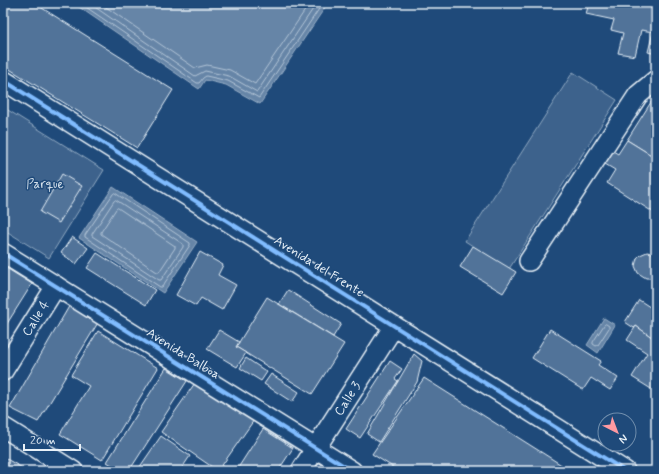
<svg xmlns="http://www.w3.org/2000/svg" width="659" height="474" viewBox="0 0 659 474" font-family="Mynerve,sans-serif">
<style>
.green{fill:#3c628c;stroke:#92aac2}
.water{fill:#6685a7;stroke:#9ab0c7}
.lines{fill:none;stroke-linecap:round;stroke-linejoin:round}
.shore{stroke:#b4c6d8;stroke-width:1}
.building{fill:#517399;stroke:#e8f1f8}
.minor-casing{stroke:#e8f1f8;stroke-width:22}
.minor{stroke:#1f4a7a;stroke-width:19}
.cycleway-casing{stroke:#1f4a7a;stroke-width:6}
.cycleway{stroke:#80bcff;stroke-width:4}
.labels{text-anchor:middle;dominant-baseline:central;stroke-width:3;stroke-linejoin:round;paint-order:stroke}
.park-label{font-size:13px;fill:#d7e3ed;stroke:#1f4a7a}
.street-label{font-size:13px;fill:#e8f1f8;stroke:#1f4a7a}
</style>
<rect width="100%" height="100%" fill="#1f4a7a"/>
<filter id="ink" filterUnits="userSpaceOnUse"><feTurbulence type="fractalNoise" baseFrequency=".025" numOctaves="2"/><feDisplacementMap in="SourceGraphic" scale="8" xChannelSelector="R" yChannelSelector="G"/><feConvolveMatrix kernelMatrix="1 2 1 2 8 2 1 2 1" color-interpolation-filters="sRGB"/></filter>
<g filter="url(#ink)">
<g class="green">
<polygon points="573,72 617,100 509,269 465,241"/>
<polygon points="3,107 104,170 49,258 3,229"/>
</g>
<g class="water">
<polygon points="73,3 328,3 260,104 226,85 205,80 199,89"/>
<polygon points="113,187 197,242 163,293 79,238"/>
<polygon points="604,318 615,325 598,353 587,345"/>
</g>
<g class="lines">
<g class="shore">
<polyline points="80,3 197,83 199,83 203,78 206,76 228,81 259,98 323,3"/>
<polyline points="89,3 195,76 205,71 229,76 257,92 317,3"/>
<polyline points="100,3 195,68 207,65 230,70 255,84 310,3"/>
<polygon points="115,193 190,243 190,245 162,287 160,287 85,237 85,235 113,194"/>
<polygon points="116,200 183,244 183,247 161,280 159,280 92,236 92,234 114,201"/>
<polygon points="118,208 175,246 175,248 159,272 157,272 101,234 101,232 116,209"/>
<polygon points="606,324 609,326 609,328 598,345 596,346 593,344 593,342 604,325"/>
</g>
</g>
<g class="building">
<polygon points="3,3 34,3 173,90 137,148 3,65"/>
<polygon points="589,3 656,3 656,54 648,52 653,32 641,30 635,56 618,53 623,33 611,30 614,20 586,14"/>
<polygon points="653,99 656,101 656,158 627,140"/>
<polygon points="627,140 656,158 656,214 607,183 615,170 605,164 613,151 618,154"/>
<polygon points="62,174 82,186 59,223 40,212"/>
<polygon points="72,237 88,248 76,264 61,253"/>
<polygon points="473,246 516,272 503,293 460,267"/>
<polygon points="200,252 223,265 218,275 236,285 222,310 201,298 196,306 176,295"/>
<polygon points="647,252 656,254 656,275 650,278 646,278 638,273 635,266 637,258 640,255"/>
<polygon points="97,253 155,290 146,305 87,268"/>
<polygon points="3,266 32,284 3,330"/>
<polygon points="288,290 341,324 333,337 279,304"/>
<polygon points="267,297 344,344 312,394 236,347"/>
<polygon points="639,300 656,311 656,340 636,326 634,328 625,322"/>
<polygon points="71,303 99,321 38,422 10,408"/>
<polygon points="636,326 656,340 656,392 632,377 647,353 627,340"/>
<polygon points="550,329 601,361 598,365 618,378 610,390 591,378 583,390 532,358"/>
<polygon points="219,330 239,342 236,347 246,353 237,367 207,349"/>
<polygon points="98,331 158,368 102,460 60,434 89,386 71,375"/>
<polygon points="414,354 422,361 417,382 379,442 367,434"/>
<polygon points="246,358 267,372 261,381 240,368"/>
<polygon points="390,361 402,369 395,379 398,381 360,438 346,429"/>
<polygon points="166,368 187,381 129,471 121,471 107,462"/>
<polygon points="271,374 299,392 292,402 264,384"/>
<polygon points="424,378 571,471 399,471 372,454"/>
<polygon points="197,380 254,420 218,471 161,432"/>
<polygon points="263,429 293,448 278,471 236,471"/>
<polygon points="161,436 190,456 180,471 137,471"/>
<polygon points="3,457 26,470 3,471"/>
</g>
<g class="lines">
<g class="minor-casing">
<g id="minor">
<polyline points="3,80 625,471"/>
<polyline points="3,253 352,471"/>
<polyline points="529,261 638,95 656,80"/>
<path id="s1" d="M3,371L56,286"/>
<polyline points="3,427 73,471"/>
<path id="s2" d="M301,471L394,326"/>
</g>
</g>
<use href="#minor" class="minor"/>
<g class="cycleway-casing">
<g id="cycleway">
<polyline points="3,80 625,471"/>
<polyline points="3,253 352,471"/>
</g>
</g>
<use href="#cycleway" class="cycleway"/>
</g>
</g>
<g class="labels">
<g class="park-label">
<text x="45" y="184">Parque</text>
</g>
<g class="street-label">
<text transform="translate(319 267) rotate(32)">Avenida del Frente</text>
<text stroke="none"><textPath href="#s1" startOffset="62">Calle 4</textPath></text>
<text transform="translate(183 354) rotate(32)">Avenida Balboa</text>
<text stroke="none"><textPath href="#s2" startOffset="86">Calle 3</textPath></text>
</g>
</g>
<rect width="659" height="474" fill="none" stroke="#1f4a7a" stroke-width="16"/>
<rect x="8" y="8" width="643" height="458" fill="none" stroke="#e8f1f8" stroke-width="1.5" filter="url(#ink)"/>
<g transform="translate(617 432) rotate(138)"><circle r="19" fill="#1f4a7a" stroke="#6f8dac"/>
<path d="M0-3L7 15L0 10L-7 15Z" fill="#ff9aa2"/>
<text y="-6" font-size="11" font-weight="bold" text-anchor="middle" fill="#e8f1f8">N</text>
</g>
<path d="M24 444v6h56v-6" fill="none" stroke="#e8f1f8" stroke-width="2"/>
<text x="30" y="444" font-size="12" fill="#e8f1f8" stroke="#1f4a7a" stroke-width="3" paint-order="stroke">20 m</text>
</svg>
